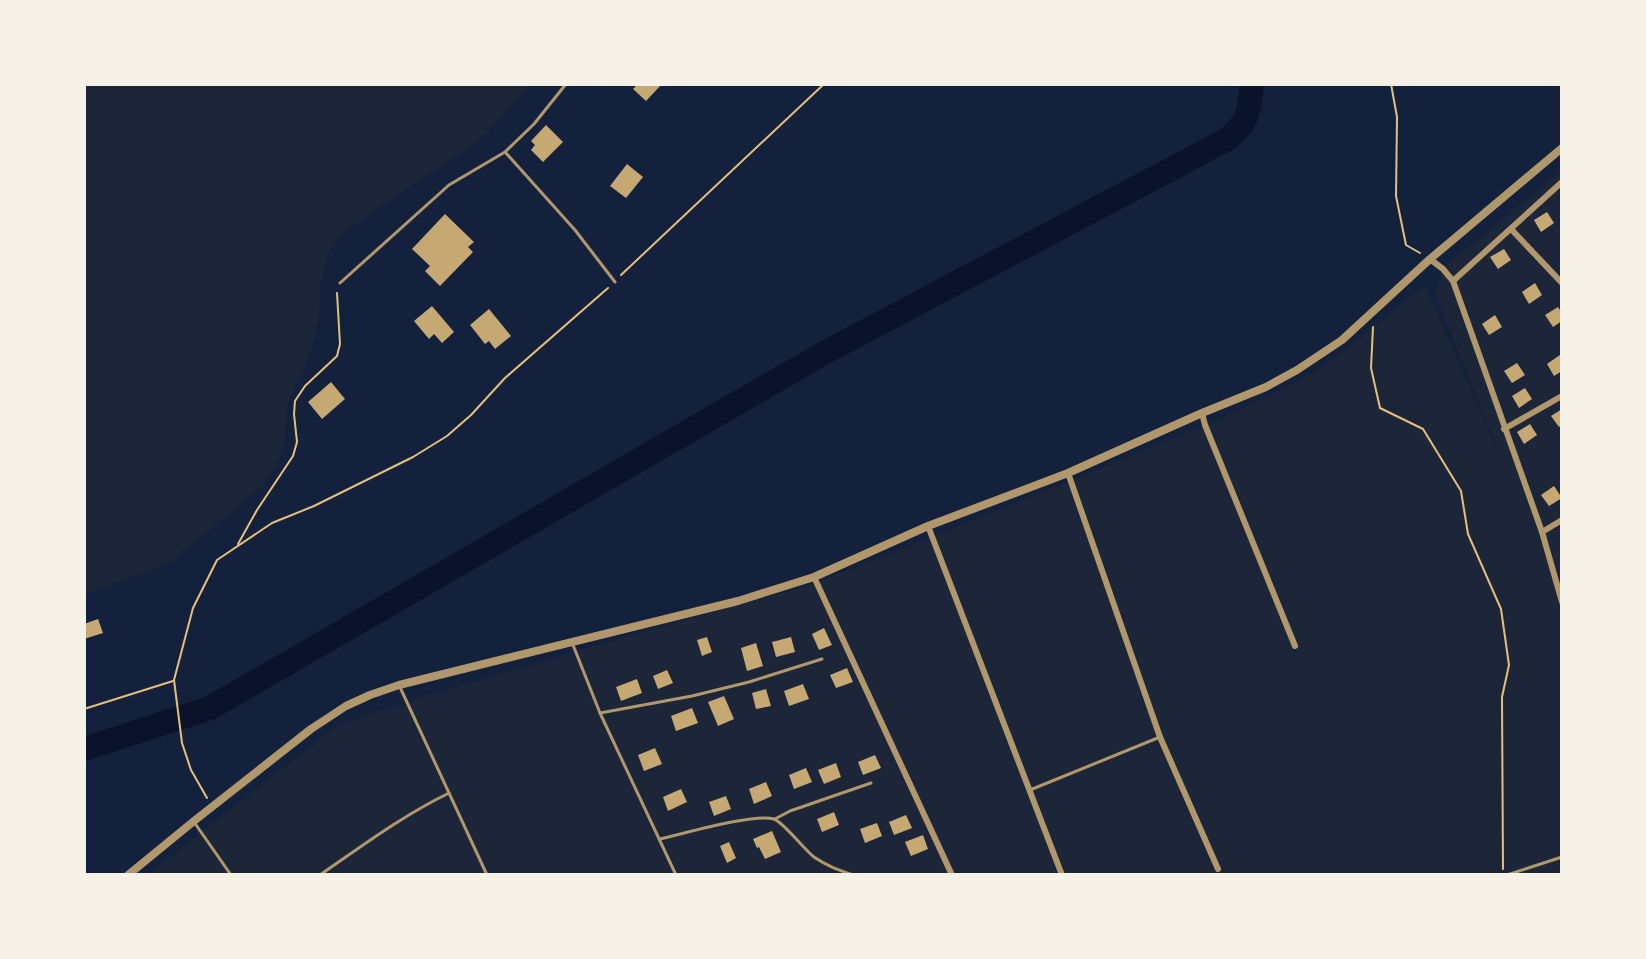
<svg xmlns="http://www.w3.org/2000/svg" width="1646" height="959" viewBox="0 0 1646 959" font-family="'Roboto Condensed',sans-serif">
<style>
.green{fill:#1d2539}
.lines{fill:none;stroke-linecap:round;stroke-linejoin:round}
.river{stroke:#0b132b;stroke-width:24}
.building{fill:#c6a872}
.path{stroke:#e5c07b;stroke-width:2}
.service{stroke:#b1986c;stroke-width:3}
.minor{stroke:#b1986c;stroke-width:6}
.tertiary{stroke:#b1986c;stroke-width:8}
</style>
<rect width="100%" height="100%" fill="#14213d"/>
<g class="green">
<polygon points="84,84 530,84 487,133 466,150 394,197 339,236 328,254 321,282 319,318 310,354 288,402 284,441 278,464 262,487 167,564 84,595"/>
<polygon points="1562,170 1562,875 147,875 337,726 432,694 587,648 813,584 937,535 1211,423 1284,389 1323,367 1425,286 1508,474 1435,294 1443,269"/>
</g>
<g class="lines">
<path class="river" d="M84,749L210,708L824,353L1226,140C1249,122 1249,112 1252,84"/>
</g>
<g class="building">
<polygon points="638,84 662,84 646,101 633,89"/>
<polygon points="546,125 563,142 543,162 531,150 535,145 531,141"/>
<polygon points="627,164 643,177 626,198 610,186"/>
<polygon points="1547,212 1554,223 1541,232 1534,220"/>
<polygon points="445,214 474,242 468,247 473,252 440,286 425,271 430,266 412,249"/>
<polygon points="1504,249 1511,260 1498,269 1490,257"/>
<polygon points="1535,283 1542,295 1529,304 1522,292"/>
<polygon points="432,306 454,332 442,343 434,334 429,339 414,321"/>
<polygon points="1558,307 1562,313 1562,321 1553,327 1545,315"/>
<polygon points="489,309 511,336 495,349 489,341 485,344 470,325"/>
<polygon points="1495,315 1502,327 1489,335 1482,324"/>
<polygon points="1560,355 1562,358 1562,371 1554,376 1547,364"/>
<polygon points="1517,363 1525,375 1512,383 1504,371"/>
<polygon points="331,382 345,399 322,419 308,402"/>
<polygon points="1525,388 1532,399 1519,408 1512,396"/>
<polygon points="1562,409 1562,425 1559,427 1551,416"/>
<polygon points="1530,424 1537,435 1524,444 1517,432"/>
<polygon points="1554,486 1562,498 1549,506 1541,495"/>
<polygon points="98,619 103,633 84,639 84,624"/>
<polygon points="824,628 832,645 819,650 812,634"/>
<polygon points="707,637 712,652 702,656 697,640"/>
<polygon points="791,637 795,652 776,657 772,642"/>
<polygon points="756,643 763,666 747,671 741,648"/>
<polygon points="847,668 853,682 836,688 830,675"/>
<polygon points="667,670 673,683 658,689 653,676"/>
<polygon points="637,679 642,693 621,701 616,687"/>
<polygon points="803,684 809,699 789,706 784,691"/>
<polygon points="766,689 771,706 756,709 752,693"/>
<polygon points="724,696 734,719 718,726 708,702"/>
<polygon points="692,708 698,723 676,731 671,716"/>
<polygon points="655,748 662,764 644,771 638,755"/>
<polygon points="875,755 881,768 863,775 858,762"/>
<polygon points="836,763 841,777 824,784 818,770"/>
<polygon points="806,768 812,782 794,789 789,775"/>
<polygon points="766,782 772,796 754,804 749,789"/>
<polygon points="681,789 687,802 668,811 663,797"/>
<polygon points="726,796 731,809 714,816 709,802"/>
<polygon points="834,812 839,825 822,832 817,819"/>
<polygon points="906,815 912,828 894,835 889,822"/>
<polygon points="877,823 882,836 865,843 860,829"/>
<polygon points="772,831 781,852 765,859 759,847 757,848 753,839"/>
<polygon points="923,835 928,849 911,856 905,842"/>
<polygon points="729,842 736,858 727,863 720,846"/>
</g>
<g class="lines">
<g class="path">
<polyline points="1391,84 1397,117 1396,196 1406,245 1420,253"/>
<polyline points="621,275 824,84"/>
<polyline points="1373,327 1371,368 1380,408 1423,429 1461,491 1468,534 1501,609 1509,665 1502,697 1503,869"/>
<polyline points="238,544 257,510 293,456 297,442 294,414 295,401 305,386 337,356 340,344 337,293"/>
<polyline points="84,709 173,681"/>
<polyline points="207,798 191,770 182,743 174,680 193,608 217,560 272,523 314,506 413,457 447,436 471,415 505,378 608,288"/>
</g>
<g class="service">
<polyline points="505,152 575,230 615,282"/>
<polyline points="340,283 449,185 505,152 534,124 566,84"/>
<polyline points="573,645 600,713 676,875"/>
<polyline points="399,685 487,875"/>
<polyline points="600,713 692,696 749,682 822,659"/>
<polyline points="1030,790 1160,737"/>
<polyline points="775,819 790,811 871,783"/>
<polyline points="194,822 231,875"/>
<path d="M660,839C683,834 754,813 774,819C783,822 804,849 814,857C827,866 839,870 853,875"/>
<path d="M320,875C362,846 402,816 449,793"/>
<polyline points="1507,875 1562,857"/>
</g>
<g class="minor">
<polyline points="1511,229 1562,283"/>
<polyline points="1430,259 1443,269 1453,281 1542,532 1562,602"/>
<polyline points="1453,281 1562,182"/>
<polyline points="1202,413 1205,425 1295,646"/>
<polyline points="1504,429 1562,396"/>
<polyline points="1068,473 1160,737 1218,869"/>
<polyline points="928,526 1062,875"/>
<polyline points="1542,532 1562,520"/>
<polyline points="814,577 952,875"/>
</g>
<polyline class="tertiary" points="128,875 194,821 311,729 346,706 370,695 399,685 738,601 814,577 928,526 1068,473 1202,413 1266,387 1297,370 1342,340 1430,259 1562,148"/>
</g>
<rect width="1646" height="959" fill="none" stroke="#f6f1e7" stroke-width="172"/>
</svg>
